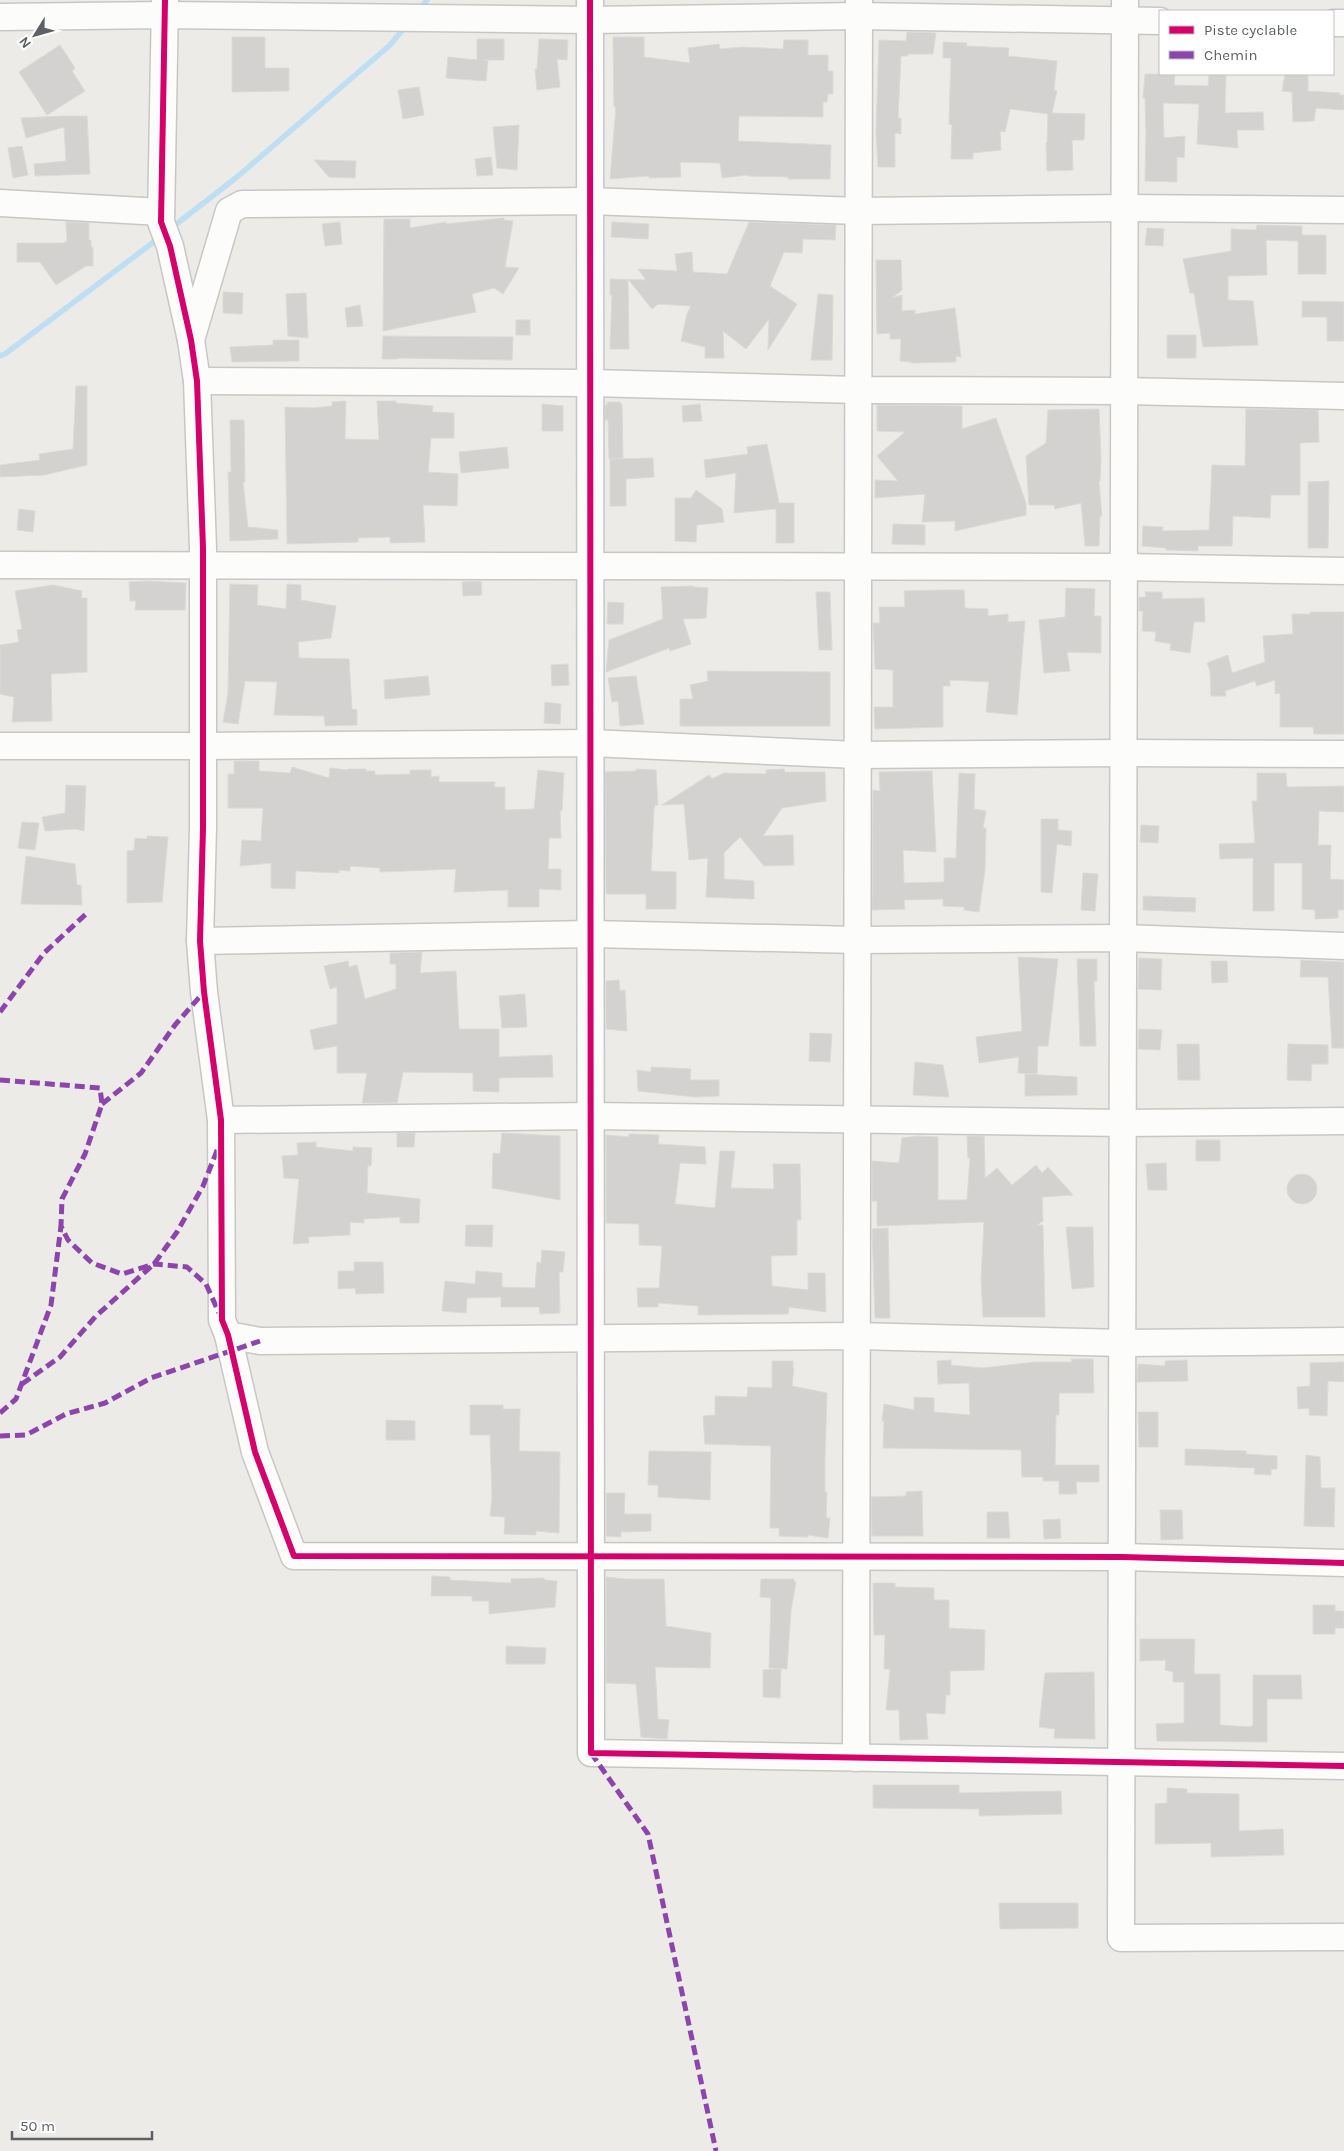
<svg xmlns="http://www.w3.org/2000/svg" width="1344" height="2151" viewBox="0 0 1344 2151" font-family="Karla,sans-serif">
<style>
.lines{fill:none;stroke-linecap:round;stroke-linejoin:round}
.stream{stroke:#bedef4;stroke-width:5.5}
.building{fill:#d3d2d0;stroke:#dcdad6}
.minor-casing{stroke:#c7c7c7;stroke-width:29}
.minor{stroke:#fcfcfb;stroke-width:26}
.quiet{stroke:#8e44ad;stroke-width:5;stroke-dasharray:10 5;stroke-linecap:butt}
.cycleway-casing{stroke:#fff;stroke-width:9}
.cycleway{stroke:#d6006c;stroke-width:6}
</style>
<rect width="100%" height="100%" fill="#ecebe7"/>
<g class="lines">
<g class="stream">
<polyline points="419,10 427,0"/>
<polyline points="170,229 237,177 390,45 405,27"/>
<polyline points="0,356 5,354 159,238"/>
</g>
</g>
<g class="building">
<polygon points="907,32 936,33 933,54 908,54 908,56 901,56 898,118 901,118 901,134 895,133 895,167 878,167 876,132 879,40 906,41"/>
<polygon points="232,37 265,37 265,68 289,68 289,91 232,92"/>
<polygon points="613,37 644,37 644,57 690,63 688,48 719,44 720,49 743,47 783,49 784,40 808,40 808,55 828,55 828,71 833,71 833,94 828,94 827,102 823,102 823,117 739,116 738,141 831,145 830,179 788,179 788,177 748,176 747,175 722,178 720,163 680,162 681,177 649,178 649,176 610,179 616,107 614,107"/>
<polygon points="477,39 504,39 504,60 485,60 488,60 486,81 446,78 448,57 477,60"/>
<polygon points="539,39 568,40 567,60 557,59 560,87 537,90 535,69 537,69"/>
<polygon points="943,42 967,43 966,46 1009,48 1008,56 1057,61 1054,90 1057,91 1052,113 1085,114 1084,140 1072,140 1073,170 1047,171 1046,143 1047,143 1048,114 1010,109 1005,132 1000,131 1001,150 973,153 973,159 951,159 952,125 949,124 951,58 943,58"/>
<polygon points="60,45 75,68 72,71 85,91 47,115 19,72"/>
<polygon points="1145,74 1175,74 1174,85 1208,86 1209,74 1226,74 1225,113 1263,112 1264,130 1237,130 1238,148 1197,144 1199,104 1163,103 1164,138 1185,136 1184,158 1177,157 1177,182 1145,181 1146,135 1145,98 1143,98"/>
<polygon points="1285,74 1308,74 1308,91 1340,93 1339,95 1344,95 1344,110 1316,108 1314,121 1293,122 1292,92 1282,91"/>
<polygon points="419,87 424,115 403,119 398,90"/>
<polygon points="64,116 87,116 90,174 35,176 34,164 66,161 64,127 26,138 21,118"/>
<polygon points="519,125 517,170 497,168 493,127"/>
<polygon points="22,146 28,175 13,178 8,148"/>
<polygon points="491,157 493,175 477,176 475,159"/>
<polygon points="314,160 356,161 355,178 329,177"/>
<polygon points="504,218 504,220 513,221 505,267 519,268 503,294 494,288 472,294 476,312 383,331 384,219 410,219 410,228 446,222 446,224"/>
<polygon points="66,222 89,223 89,240 91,240 91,247 93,247 93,266 86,266 56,285 40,262 17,262 17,243 63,243 67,241"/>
<polygon points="340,222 342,244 325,246 322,224"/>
<polygon points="612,222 649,224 648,239 611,237"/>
<polygon points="749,222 836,225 835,240 803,239 802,253 784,252 770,286 797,304 768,350 769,319 746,349 723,331 724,358 705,358 705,347 681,341 687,314 691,306 658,304 652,309 628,279 629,349 610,349 612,295 610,295 610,279 646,280 638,269 677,271 675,254 692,252 693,272 727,274"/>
<polygon points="1257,225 1302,226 1302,235 1326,235 1326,274 1298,274 1298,241 1266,240 1267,275 1228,276 1228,300 1253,301 1258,345 1203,347 1194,293 1190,293 1183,259 1231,251 1231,229 1256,230"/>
<polygon points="1147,228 1164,229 1163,246 1145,245"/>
<polygon points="876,260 901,260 902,290 892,298 902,295 902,311 915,310 915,314 955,308 961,357 956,356 956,362 911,363 911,362 900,361 901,339 890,339 890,333 877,334"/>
<polygon points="223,292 243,293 242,314 223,313"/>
<polygon points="306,293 308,338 288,336 286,294"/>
<polygon points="818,294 833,295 832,360 811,360"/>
<polygon points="1302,301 1344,302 1344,341 1327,341 1327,317 1302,317"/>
<polygon points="360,305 363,326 347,327 345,308"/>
<rect x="516" y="320" width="14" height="15"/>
<rect x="1167" y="335" width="29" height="23"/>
<polygon points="383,336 513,337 512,360 398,358 398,359 382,359"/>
<polygon points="273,340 299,340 299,361 232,362 230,347 273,345"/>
<polygon points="76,386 87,386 87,465 44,475 0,477 0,465 40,460 39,454 73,449"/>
<polygon points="346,401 345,439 379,440 377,401 396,401 396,403 433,406 432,412 454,413 454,438 431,438 428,472 458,474 457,506 423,505 425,542 390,543 390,537 358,538 358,542 287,544 285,407 313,408 332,406 332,402"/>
<polygon points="607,402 620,402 622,405 623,458 609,459 608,420 605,420 605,405 607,405"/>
<polygon points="542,404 563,406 563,431 542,431"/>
<polygon points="700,404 702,421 683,422 682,406"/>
<polygon points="877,405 962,406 962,429 996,418 1026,503 1026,515 955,531 955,521 922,522 925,494 875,498 875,480 898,481 877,456 905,432 877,431"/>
<polygon points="1099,409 1101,459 1100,481 1099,481 1102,516 1100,516 1099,546 1085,546 1081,503 1055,509 1054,505 1029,505 1026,456 1046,443 1048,410"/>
<polygon points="1246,409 1318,410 1319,442 1300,443 1300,495 1271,495 1270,518 1233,516 1232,546 1198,546 1198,551 1166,550 1166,548 1142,546 1143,526 1163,527 1162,531 1209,530 1212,465 1245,466"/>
<polygon points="230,420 244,420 245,482 243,482 248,527 278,530 278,539 230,541 228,472 231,472"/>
<polygon points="767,444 779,503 794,503 794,543 776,543 776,509 734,513 736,473 706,478 704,460 748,454 747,447"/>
<polygon points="507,447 509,468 461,473 459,452"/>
<polygon points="653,458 654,477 626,479 626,506 610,506 610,459"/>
<polygon points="1329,481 1328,548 1308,548 1308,482"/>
<polygon points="696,490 722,509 724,522 697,525 696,542 675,541 675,498 691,498"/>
<polygon points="19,509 35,511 33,532 17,530"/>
<polygon points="893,524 925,525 925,545 892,544"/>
<polygon points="147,581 186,583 185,610 135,610 136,601 130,601 129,582"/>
<polygon points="481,581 482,595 463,596 462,582"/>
<polygon points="230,584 258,585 257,605 286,609 287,584 301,585 301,600 336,606 331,638 298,642 299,658 349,659 352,709 357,710 357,725 325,726 324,716 274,715 277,682 245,681 238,724 223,722 228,693"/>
<polygon points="53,585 82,591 81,598 87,598 87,672 51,674 52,721 12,722 14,697 0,694 0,645 19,642 17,630 22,629 15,591"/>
<polygon points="693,586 693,587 708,588 706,618 683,619 691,644 670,651 669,648 606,672 609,640 663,619 661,587"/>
<polygon points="1066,588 1095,589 1094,616 1101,616 1101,653 1067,652 1070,671 1044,673 1039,620 1065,617"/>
<polygon points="944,590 964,590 965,608 988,609 988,616 1008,614 1008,622 1025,621 1017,715 986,712 989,682 950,680 950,686 943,686 943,727 875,729 874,707 893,707 893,670 875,669 873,623 880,623 879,607 905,607 904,591"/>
<polygon points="816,592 830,592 832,650 819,650"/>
<polygon points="1145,592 1162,592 1162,599 1204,598 1205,622 1194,622 1190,653 1170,650 1171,644 1155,641 1156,632 1142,631 1143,611 1139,611 1139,597 1146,597"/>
<polygon points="608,602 624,603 623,624 607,624"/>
<polygon points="1310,612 1344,612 1344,734 1314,734 1313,727 1280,727 1280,693 1275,694 1275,680 1257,686 1255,681 1225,691 1226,696 1211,696 1210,671 1207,663 1228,655 1232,673 1265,662 1263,636 1293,634 1292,614 1310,614"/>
<polygon points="568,664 569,685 552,686 551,665"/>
<polygon points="707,671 830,672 830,726 680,726 680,699 693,699 690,685 708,681"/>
<polygon points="428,676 430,695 385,699 384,680"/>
<polygon points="636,676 644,724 620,726 618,701 612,702 608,678"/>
<polygon points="545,702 561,704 560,724 544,723"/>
<polygon points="234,761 259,761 259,771 290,773 292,767 329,778 330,768 348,770 348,769 366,769 366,771 375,771 375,775 410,774 410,770 431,770 431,777 439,776 439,782 495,782 494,787 505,787 505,810 534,809 538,770 564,773 562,811 560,811 561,838 549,838 548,869 561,869 561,890 539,889 539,907 508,907 508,890 454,892 456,869 380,872 380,868 350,866 350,871 339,870 339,873 296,871 295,889 271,888 271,863 240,866 242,840 261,841 263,808 228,808 228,774 234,774"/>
<polygon points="636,769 656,770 658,805 655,805 654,809 651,871 676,872 676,909 646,909 646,894 606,894 605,772 636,771"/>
<polygon points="784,769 785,772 825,772 826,801 782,808 763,836 793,835 794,865 764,866 740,837 724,853 724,879 754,881 754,899 706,897 708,858 689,860 684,804 662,805 709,775 712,779 724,773 766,774 766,770"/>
<polygon points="932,771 936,852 903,850 904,883 944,882 944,858 956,858 959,773 975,774 974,809 986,811 983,828 986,828 985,870 979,912 964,910 964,907 943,906 943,899 904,900 905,909 872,910 873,790 880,791 879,772"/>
<polygon points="1257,773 1286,773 1287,787 1290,787 1344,786 1344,812 1319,811 1318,845 1331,845 1330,879 1344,880 1344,910 1338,910 1338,918 1315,919 1315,910 1302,909 1302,863 1274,863 1274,911 1253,911 1253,858 1220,859 1219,844 1255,843 1252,801 1257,801"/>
<polygon points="66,785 86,786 84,831 76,829 45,831 42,817 65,813"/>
<polygon points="1041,819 1058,819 1058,830 1072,831 1071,846 1057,844 1052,893 1041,892"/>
<polygon points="22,822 39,823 35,850 18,848"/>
<polygon points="1141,825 1159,826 1158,843 1140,842"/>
<polygon points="147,836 168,837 162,902 127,903 127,851 134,850 135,838 147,839"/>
<polygon points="26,856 75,864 77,885 81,885 82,905 21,904"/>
<polygon points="1083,873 1098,874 1095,911 1081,910"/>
<polygon points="1143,896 1196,898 1195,912 1143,910"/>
<polygon points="422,952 420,973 456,971 459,1029 499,1029 499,1057 552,1055 553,1077 499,1078 499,1092 473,1091 473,1073 403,1072 397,1103 362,1103 367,1073 337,1073 337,1046 314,1050 310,1030 337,1024 337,987 330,989 324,966 348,961 349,967 357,965 365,999 396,989 396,964 390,964 390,953"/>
<polygon points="1018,957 1058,959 1048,1046 1038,1046 1037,1074 1018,1073 1019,1057 979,1063 976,1037 1022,1031"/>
<polygon points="1139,958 1162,959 1161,990 1138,989"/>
<polygon points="1077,959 1097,959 1097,981 1094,981 1096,1046 1080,1046"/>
<polygon points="1301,960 1344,962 1344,1048 1332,1048 1328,977 1300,977"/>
<polygon points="1211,961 1227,961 1228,982 1212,983"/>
<polygon points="619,980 620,991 625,990 627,1031 606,1029 606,981"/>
<polygon points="525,994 527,1027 502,1028 499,996"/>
<polygon points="1139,1029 1162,1030 1160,1050 1138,1049"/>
<polygon points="810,1033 832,1034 830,1062 809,1061"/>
<polygon points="1177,1044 1199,1044 1200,1080 1178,1080"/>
<polygon points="1288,1044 1328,1045 1328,1064 1312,1064 1311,1081 1287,1080"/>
<polygon points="915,1062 943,1065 949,1097 913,1095"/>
<polygon points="651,1067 691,1069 690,1080 719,1080 719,1096 695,1097 638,1091 637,1070 651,1072"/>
<polygon points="1025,1074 1077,1077 1077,1095 1025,1096"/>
<polygon points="397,1133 415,1133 414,1147 397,1147"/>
<polygon points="502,1133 560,1136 560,1200 492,1188 493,1153 500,1154"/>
<polygon points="629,1134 659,1135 658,1144 705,1147 706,1164 680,1163 675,1204 715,1208 720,1151 735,1151 731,1188 774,1189 773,1164 800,1164 801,1220 797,1220 797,1255 771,1256 772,1286 808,1290 808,1273 825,1273 826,1312 789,1307 788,1314 698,1315 698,1306 658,1303 658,1307 638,1307 637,1288 659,1288 662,1246 639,1245 639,1224 606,1223 606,1135 629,1137"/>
<polygon points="918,1136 938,1137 938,1200 967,1200 970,1158 968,1158 967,1136 984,1136 985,1178 997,1168 1012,1185 1036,1165 1042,1173 1048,1167 1073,1195 1042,1197 1043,1221 1037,1225 1043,1225 1045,1317 983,1317 981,1279 984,1222 877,1226 877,1201 872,1201 872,1161 899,1163 902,1138"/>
<rect x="1196" y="1140" width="24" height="21"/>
<polygon points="316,1142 316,1147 353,1151 353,1147 372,1148 371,1166 368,1165 367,1193 420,1199 419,1223 400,1223 400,1217 364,1219 364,1223 350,1222 350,1235 308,1237 309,1243 293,1244 299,1179 284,1178 282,1156 298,1155 297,1143"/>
<polygon points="1166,1163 1167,1190 1148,1190 1146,1164"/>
<circle cx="1302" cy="1189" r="15"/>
<polygon points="466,1225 493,1225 492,1247 465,1246"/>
<polygon points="1066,1227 1093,1227 1094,1287 1072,1289"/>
<polygon points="888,1228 890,1318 875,1318 872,1229"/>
<polygon points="542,1250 565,1252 563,1272 559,1272 560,1313 540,1314 539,1307 501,1307 501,1297 467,1298 466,1313 442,1311 445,1281 475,1284 476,1271 502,1273 502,1287 535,1288 537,1262 541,1263"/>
<polygon points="354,1262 383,1262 384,1293 356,1294 355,1288 338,1289 338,1271 354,1271"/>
<polygon points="1071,1359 1093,1359 1094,1393 1059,1393 1059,1415 1056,1415 1055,1465 1099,1465 1099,1482 1076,1482 1077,1494 1059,1494 1059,1481 1043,1481 1043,1477 1022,1477 1021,1450 883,1448 884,1421 882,1421 884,1404 914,1410 914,1397 934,1398 934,1412 970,1415 969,1383 938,1384 937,1361 951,1360 951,1365 982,1368 1035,1362 1072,1362"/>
<polygon points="1187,1360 1188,1381 1137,1382 1138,1364 1165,1366 1165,1361"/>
<polygon points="772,1361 793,1361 793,1368 794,1368 792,1386 827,1393 825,1459 825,1492 827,1492 826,1518 830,1518 828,1538 808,1535 808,1537 779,1536 779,1528 770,1528 771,1446 705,1444 703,1416 715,1415 715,1396 747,1397 748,1387 772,1388"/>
<polygon points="1344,1362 1344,1382 1328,1381 1327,1416 1309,1415 1309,1408 1298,1409 1297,1387 1310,1386 1310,1363"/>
<polygon points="470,1405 503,1405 503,1409 520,1409 519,1451 560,1452 559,1533 536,1531 536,1535 504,1534 505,1517 490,1516 492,1498 490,1435 470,1435"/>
<polygon points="1138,1412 1158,1412 1158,1447 1139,1447"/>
<polygon points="386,1420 415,1421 415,1440 386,1440"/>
<polygon points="1185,1449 1246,1451 1246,1454 1277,1456 1277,1469 1271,1469 1271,1475 1254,1474 1255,1468 1185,1465"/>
<polygon points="649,1451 711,1452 710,1500 658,1497 658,1485 648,1485"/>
<polygon points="1306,1455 1320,1457 1321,1488 1335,1488 1334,1527 1304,1526"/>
<polygon points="922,1491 923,1536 872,1536 871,1497 906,1496 906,1492"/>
<polygon points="606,1493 625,1493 624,1514 651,1514 651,1531 621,1532 621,1537 606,1536"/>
<polygon points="1160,1510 1182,1510 1183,1539 1161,1540"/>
<polygon points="987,1512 1008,1512 1010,1538 987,1538"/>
<polygon points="1060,1519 1061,1538 1044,1539 1043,1520"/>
<polygon points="432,1576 450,1577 450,1580 511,1583 511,1579 544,1578 545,1580 557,1581 555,1607 489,1614 489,1601 472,1601 472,1596 431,1596"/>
<polygon points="606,1577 626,1579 664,1579 666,1626 711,1633 710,1668 655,1667 658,1719 669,1720 667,1739 641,1737 636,1684 606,1683"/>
<polygon points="761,1579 794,1579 794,1582 796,1582 791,1610 787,1669 769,1668 771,1598 760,1597"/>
<polygon points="873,1583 895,1583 895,1587 934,1588 934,1600 949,1600 949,1628 985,1630 984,1670 950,1671 950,1695 946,1695 945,1714 926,1713 928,1739 900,1740 899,1710 886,1710 890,1669 884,1669 885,1635 874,1635"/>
<polygon points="1313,1605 1335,1605 1335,1611 1344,1611 1344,1628 1335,1628 1335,1634 1313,1634"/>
<polygon points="1140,1639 1195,1639 1194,1674 1220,1674 1220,1725 1250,1727 1253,1725 1253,1675 1301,1675 1302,1699 1267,1699 1267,1742 1157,1741 1156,1724 1184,1723 1184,1682 1173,1682 1173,1672 1165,1670 1166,1660 1140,1661"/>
<polygon points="506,1646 546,1648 545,1664 506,1664"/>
<polygon points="781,1669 780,1698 763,1697 763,1670"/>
<polygon points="1094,1672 1095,1739 1054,1738 1055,1729 1039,1727 1045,1673"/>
<polygon points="873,1785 959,1785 959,1793 1061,1791 1062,1814 979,1816 979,1809 873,1808"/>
<polygon points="1167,1788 1187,1789 1187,1793 1239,1794 1239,1831 1283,1829 1284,1855 1211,1857 1211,1843 1155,1844 1155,1804 1167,1803"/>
<polygon points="999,1903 1078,1903 1078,1928 1000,1929"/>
</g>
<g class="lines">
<g class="minor-casing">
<g id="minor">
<polyline points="165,0 161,222 170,246 191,340 197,381 203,548 203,828 200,941 204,992 221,1120 222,1320 228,1335 255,1452 294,1556 1122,1557 1344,1563"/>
<polyline points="590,0 591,1753 1344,1766"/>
<polyline points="1125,0 1121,1938 1344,1937"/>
<polyline points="0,17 165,15 590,20 859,16 1160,21"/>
<polyline points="1333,23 1344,23"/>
<polyline points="0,203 161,212"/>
<polyline points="191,340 229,211 242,204 590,201 858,211 1125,208 1344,210"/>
<polyline points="197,381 590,383 858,390 1124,391 1344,396"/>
<polyline points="0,565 1124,567 1344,571"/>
<polyline points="0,746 203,746 591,743 857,755 1124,753 1344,754"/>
<polyline points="200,941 591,934 857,940 1123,938 1344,946"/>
<polyline points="221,1120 591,1116 1123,1123 1344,1121"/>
<polyline points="228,1335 260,1341 857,1336 1122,1343 1344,1341"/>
<polyline points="856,1758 859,0"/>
</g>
</g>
<use href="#minor" class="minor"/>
<g class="quiet">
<polyline points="0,1012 44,953 86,914"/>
<polyline points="0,1080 100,1088 102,1104 85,1154 62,1199 61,1226 68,1240 92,1263 122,1274 154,1264 187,1267 206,1284 219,1313"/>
<polyline points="102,1104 141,1073 175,1025 204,992"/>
<polyline points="22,1384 60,1357 96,1316 154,1264 177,1232 203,1186 218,1148"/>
<polyline points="0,1413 16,1399 51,1305 61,1226"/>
<polyline points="0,1436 26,1435 66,1414 105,1403 151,1378 260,1341"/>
<polyline points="591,1753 648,1834 716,2151"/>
</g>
<g class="cycleway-casing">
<g id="cycleway">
<polyline points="165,0 161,222 170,246 191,340 197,381 203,548 203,828 200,941 204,992 221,1120 222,1320 228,1335 255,1452 294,1556 1122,1557 1344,1563"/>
<polyline points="590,0 591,1753 1344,1766"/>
</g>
</g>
<use href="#cycleway" class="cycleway"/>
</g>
<rect x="1159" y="10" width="175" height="65" fill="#ffffff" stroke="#bec0c1"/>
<rect x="1169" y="26" width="25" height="8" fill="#d6006c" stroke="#bec0c1"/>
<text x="1204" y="35" font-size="15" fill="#5d6165">Piste cyclable</text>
<rect x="1169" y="51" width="25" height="8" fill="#8e44ad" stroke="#bec0c1"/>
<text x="1204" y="60" font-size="15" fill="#5d6165">Chemin</text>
<g transform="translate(35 35) rotate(233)" stroke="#ffffff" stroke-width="4" paint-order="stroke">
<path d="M0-4L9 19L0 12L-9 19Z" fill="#5d6165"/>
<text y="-8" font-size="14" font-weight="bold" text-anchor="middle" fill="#5d6165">N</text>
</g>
<path d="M12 2131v8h140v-8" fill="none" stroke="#5d6165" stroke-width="2.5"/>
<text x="20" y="2131" font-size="15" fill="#5d6165" stroke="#ffffff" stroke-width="4" paint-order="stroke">50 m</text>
</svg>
